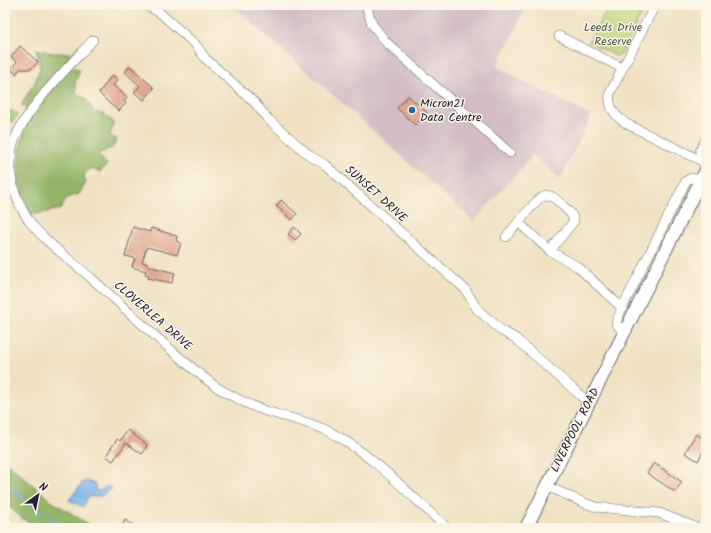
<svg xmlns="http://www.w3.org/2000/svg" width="711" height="533" viewBox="0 0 711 533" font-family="Kalam,sans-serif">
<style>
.industrial{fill:#d2bdc6}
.green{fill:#bad277;stroke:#6e7a59}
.forest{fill:#93b468;stroke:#5a6b52}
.water{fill:#73afe5;stroke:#4a6890}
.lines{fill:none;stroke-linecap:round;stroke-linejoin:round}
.stream{stroke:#73afe5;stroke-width:2}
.building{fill:#e0a68f}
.minor-casing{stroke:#6a656a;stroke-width:10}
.major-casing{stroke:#6a656a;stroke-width:14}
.minor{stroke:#fff;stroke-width:9}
.major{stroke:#fff;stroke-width:12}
.poi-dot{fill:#1f6fb2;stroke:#fcf5e5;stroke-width:1.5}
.labels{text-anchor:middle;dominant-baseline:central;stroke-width:3;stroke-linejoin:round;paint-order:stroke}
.park-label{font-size:12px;fill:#50574d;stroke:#fcf5e5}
.poi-label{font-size:12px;fill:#22223b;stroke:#fcf5e5;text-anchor:start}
.street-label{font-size:12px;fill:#22223b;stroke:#fcf5e5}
</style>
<rect width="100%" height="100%" fill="#fcf5e5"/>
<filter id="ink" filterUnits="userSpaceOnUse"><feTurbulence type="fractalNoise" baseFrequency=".025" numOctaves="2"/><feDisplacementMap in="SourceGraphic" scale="8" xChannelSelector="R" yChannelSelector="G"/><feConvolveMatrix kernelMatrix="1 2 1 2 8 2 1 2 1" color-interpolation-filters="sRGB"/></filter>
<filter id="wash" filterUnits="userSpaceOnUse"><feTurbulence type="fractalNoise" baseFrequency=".012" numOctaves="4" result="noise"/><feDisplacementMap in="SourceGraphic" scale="16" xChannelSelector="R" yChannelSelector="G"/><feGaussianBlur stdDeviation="0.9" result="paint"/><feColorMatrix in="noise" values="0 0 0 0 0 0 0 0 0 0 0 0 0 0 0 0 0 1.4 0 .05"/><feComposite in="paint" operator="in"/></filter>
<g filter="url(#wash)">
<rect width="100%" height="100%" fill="#f0e1c2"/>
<polygon class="industrial" points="232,5 527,5 497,67 590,115 591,117 560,179 533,155 474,221"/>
<polygon class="green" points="609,5 646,5 621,55 616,56 589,42"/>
<g class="forest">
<path d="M36,49L53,53H70L67,65L80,70L75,83L77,94L86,99L94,112L104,114L114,122L110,136L117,139L113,147L98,154L107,165L100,172L90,168L84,175L86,183L79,194L67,198L61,209L31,215C27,206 19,194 18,183C16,163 22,130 32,113L21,105L35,82L40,67Z"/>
<polygon points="5,108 18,114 13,122 5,121"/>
<polygon points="5,461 51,501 95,528 41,528 23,519 5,503"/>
</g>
<polygon class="water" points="87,481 95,484 97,492 108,486 112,489 101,496 88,497 83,507 69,500 83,482"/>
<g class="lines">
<polyline class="stream" points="5,483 29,504 68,528"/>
</g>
<g id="blocks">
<g class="building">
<polygon points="20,46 38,62 31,69 20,69 16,74 10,69 17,62 11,57"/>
<polygon points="130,66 154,88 144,100 134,92 140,86 125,72"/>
<polygon points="112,75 118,80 113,85 127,97 124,101 126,103 119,111 110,104 99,93"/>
<polygon points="408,96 427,112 415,125 397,108"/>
<polygon points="281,200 297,214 292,220 276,206"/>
<polygon points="133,227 150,232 151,228 177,236 176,241 181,243 177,255 147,247 142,262 148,264 148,266 175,273 172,283 148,278 149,275 145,274 146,271 132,267 135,258 125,256"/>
<polygon points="294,227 301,234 295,240 288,234"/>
<polygon points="128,430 147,445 145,450 142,454 126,443 113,461 106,456 117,439 120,441"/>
<polygon points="696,434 706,440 706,446 698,461 685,453"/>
<polygon points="654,463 682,482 675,492 647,473"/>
<polygon points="125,520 138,528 121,528"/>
</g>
</g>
</g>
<g filter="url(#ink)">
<use href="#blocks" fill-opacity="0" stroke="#6a656a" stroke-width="1"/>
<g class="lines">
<g class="minor-casing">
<g id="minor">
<polyline points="146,5 159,12 196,45 205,58 254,102 268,119 310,156 324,164 465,289 477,309 502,331 515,338 589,403"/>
<polyline points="366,5 372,24 386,42 510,153"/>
<path d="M655,5L610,93C608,108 615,116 627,124L706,163"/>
<polyline points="559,36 622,68"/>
<path d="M93,40C68,68 20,113 12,148C7,173 14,197 27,218C41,239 72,261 91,278C132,314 171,353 215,386C231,396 248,405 266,411C288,418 312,422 332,433C374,456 411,496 447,528"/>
<polyline points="700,151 706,140"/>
<polyline points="519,223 550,251 578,267 622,308"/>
<path d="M506,237C512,230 539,195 546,195C552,195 557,200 561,204C566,209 573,214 574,221L550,251"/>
<polyline points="624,333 616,323 622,308 686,181 691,178 701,180"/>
<polyline points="547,486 582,502 596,507 659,513 697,528"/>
</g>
</g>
<g class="major-casing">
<polyline id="major" points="526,528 706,170"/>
</g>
<use href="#minor" class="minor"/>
<use href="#major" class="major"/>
</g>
</g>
<circle class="poi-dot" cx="412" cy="110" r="4"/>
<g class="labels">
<g class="park-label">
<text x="613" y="27">Leeds Drive<tspan x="613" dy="14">Reserve</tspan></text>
</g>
<g class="poi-label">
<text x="420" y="103">Micron21<tspan x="420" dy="14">Data Centre</tspan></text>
</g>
<g class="street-label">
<text transform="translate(376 194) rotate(42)">SUNSET DRIVE</text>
<text transform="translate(153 316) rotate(41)">CLOVERLEA DRIVE</text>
<text transform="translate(575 430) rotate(-63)">LIVERPOOL ROAD</text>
</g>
</g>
<rect width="711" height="533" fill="none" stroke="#fcf5e5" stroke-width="20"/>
<g transform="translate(38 495) rotate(33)" stroke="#fcf5e5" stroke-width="3" paint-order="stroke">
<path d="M0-3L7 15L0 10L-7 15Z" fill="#22223b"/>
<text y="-6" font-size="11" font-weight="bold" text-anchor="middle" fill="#22223b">N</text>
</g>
</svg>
